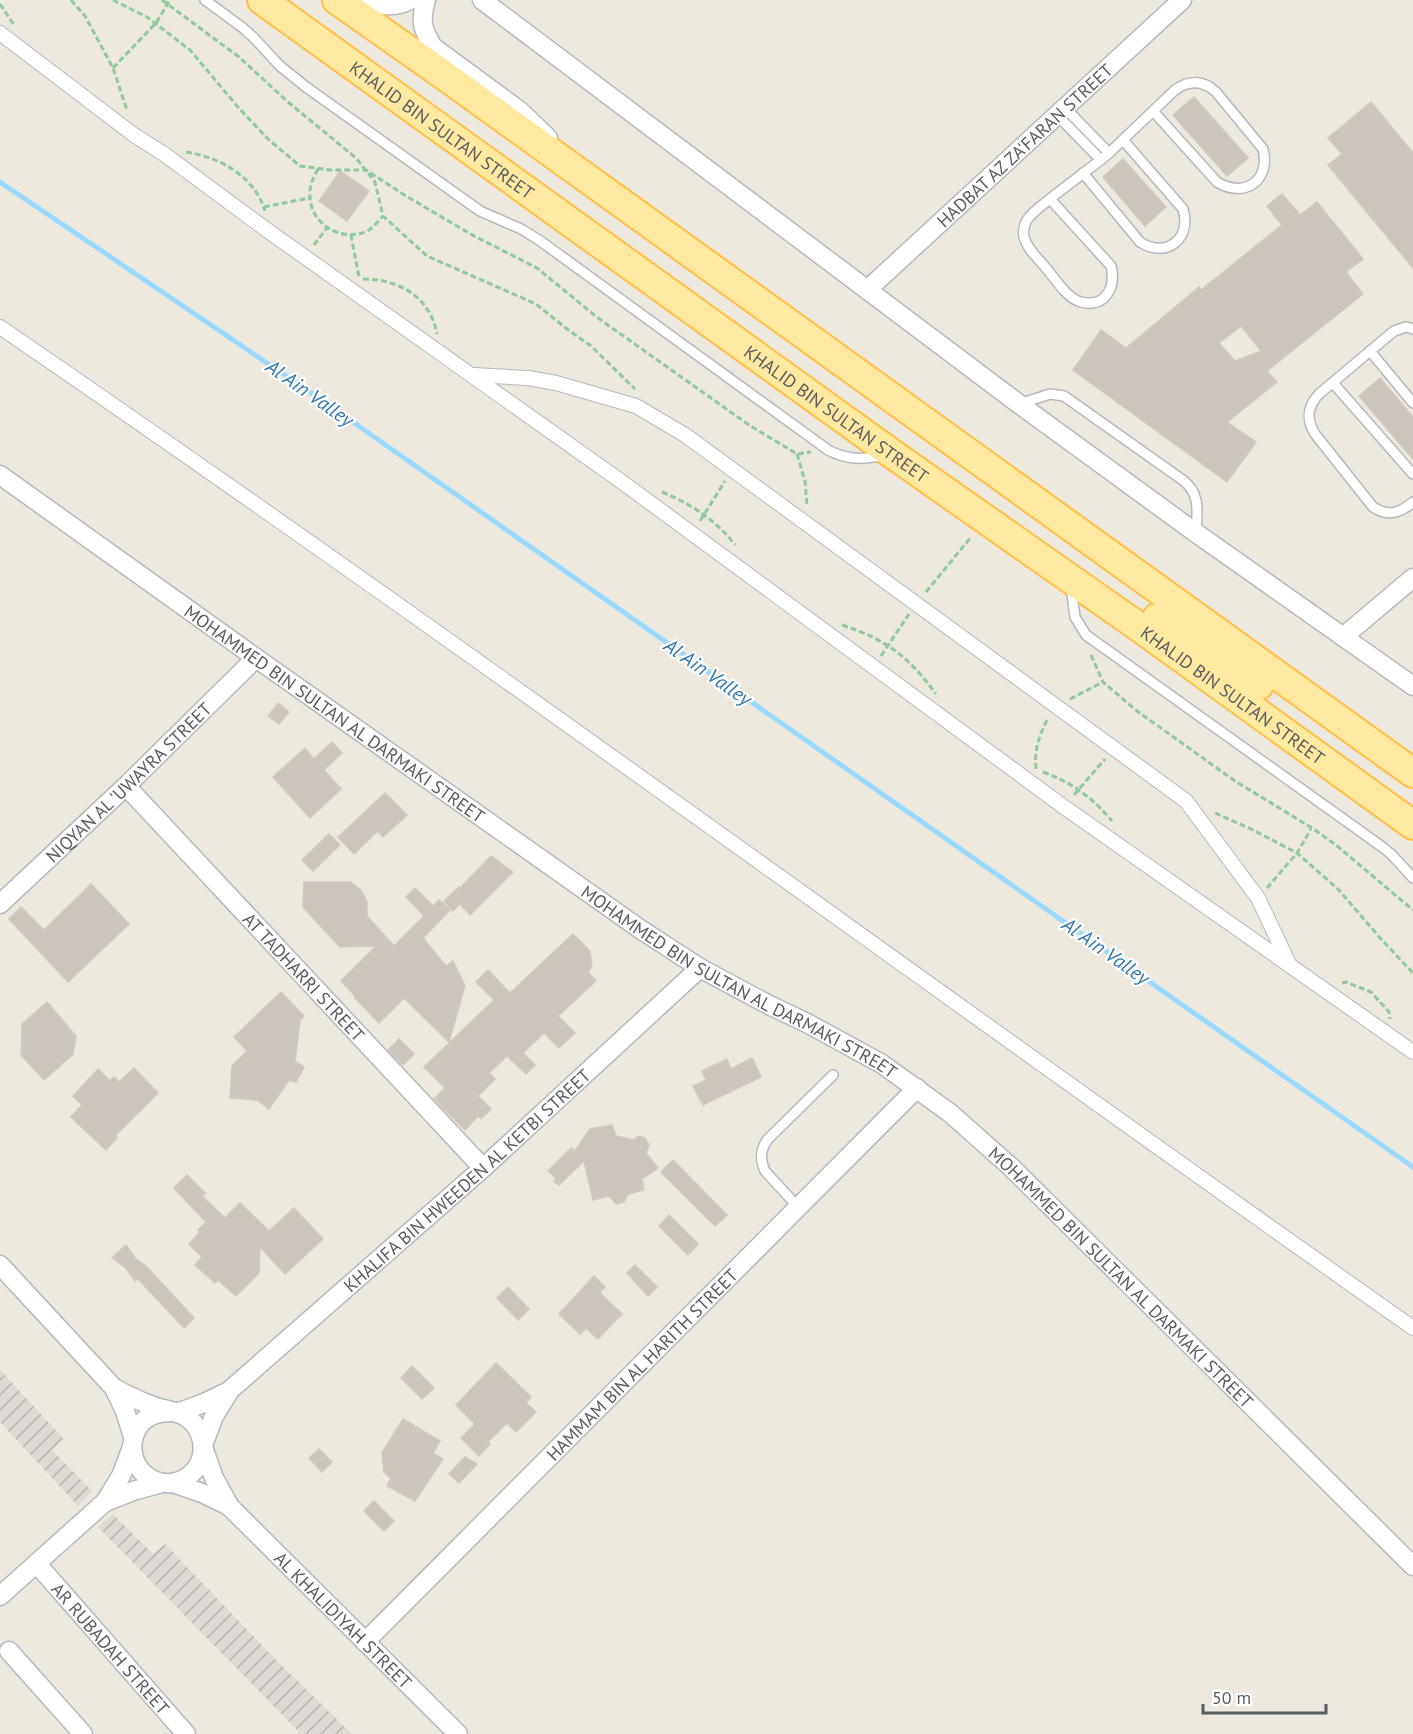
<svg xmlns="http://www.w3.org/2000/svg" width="1413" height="1734" viewBox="0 0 1413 1734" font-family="'PT Sans',sans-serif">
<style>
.industrial{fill:url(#industrial-furrows)}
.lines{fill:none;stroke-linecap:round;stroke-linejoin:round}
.stream{stroke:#9bdaff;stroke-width:5}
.building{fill:#ccc6bf;stroke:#d2c9bc;stroke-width:1.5;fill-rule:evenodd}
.service-casing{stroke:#b4b8bd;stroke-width:12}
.pedestrian-casing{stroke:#b4b8bd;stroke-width:16}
.minor-casing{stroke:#b4b8bd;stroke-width:21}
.primary-casing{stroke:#ffbe44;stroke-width:32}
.path{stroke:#90c99b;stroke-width:3;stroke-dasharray:6 3;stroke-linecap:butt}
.service{stroke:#fff;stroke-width:9}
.pedestrian{stroke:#fff;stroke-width:14}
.minor{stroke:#fff;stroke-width:18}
.primary{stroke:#ffe9a0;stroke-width:28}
.labels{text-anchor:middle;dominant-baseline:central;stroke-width:4.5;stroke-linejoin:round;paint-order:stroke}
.street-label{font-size:18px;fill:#575c61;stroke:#fff}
.water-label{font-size:20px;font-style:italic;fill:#2e77b1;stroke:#fff}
</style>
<defs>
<pattern id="industrial-furrows" width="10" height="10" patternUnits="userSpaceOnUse" patternTransform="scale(1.5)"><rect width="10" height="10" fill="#dddad3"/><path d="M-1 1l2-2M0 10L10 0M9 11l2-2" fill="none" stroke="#b6b4af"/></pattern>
</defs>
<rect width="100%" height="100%" fill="#ede8de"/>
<g class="industrial">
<polygon points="0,1370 64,1439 52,1450 92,1491 78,1506 0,1422"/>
<polygon points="113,1514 153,1554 165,1544 279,1663 352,1734 301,1734 98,1527"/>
</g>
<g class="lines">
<polyline class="stream" points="0,182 323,401 1413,1167"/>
</g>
<g class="building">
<polygon points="1194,97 1248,158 1227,176 1173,115"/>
<polygon points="1371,102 1413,153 1413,268 1328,165 1342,154 1328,138"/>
<polygon points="1123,159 1166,207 1145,226 1103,177"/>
<polygon points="340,171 369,191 347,221 319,201"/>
<path d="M1282,194L1300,215L1317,202L1363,259L1346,272L1363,294L1267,371L1277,382L1227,422L1256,442L1227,482L1073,370L1101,330L1126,348L1199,287L1201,290L1282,225L1267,206ZM1241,326L1261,351L1235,361L1219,343Z"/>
<polygon points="1380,378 1413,417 1413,459 1359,396"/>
<polygon points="278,703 289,712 279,724 268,716"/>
<polygon points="332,742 342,753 324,770 341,789 310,818 273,777 305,748 314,759"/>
<polygon points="385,793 407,815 383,837 378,831 354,854 338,837"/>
<polygon points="329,834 340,845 313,871 302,860"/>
<polygon points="491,856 513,872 470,915 460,904 453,911 444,901 459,887 460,888"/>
<polygon points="304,882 350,882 361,890 367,902 367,916 394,946 424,916 406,897 415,888 433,906 439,900 450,910 423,938 446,966 453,961 465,986 449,1042 404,998 379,1023 354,997 355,996 341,981 376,946 340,947 303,907"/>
<polygon points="91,884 129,924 68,982 9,919 21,907 44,930"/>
<polygon points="573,934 590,951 592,966 588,972 596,981 558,1016 575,1033 559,1048 544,1033 523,1053 535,1065 526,1074 507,1056 489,1073 495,1079 478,1096 491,1109 481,1119 478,1116 465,1130 434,1099 445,1088 424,1067 494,1000 476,982 488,970 510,993"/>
<polygon points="281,992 304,1016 300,1020 295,1061 304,1067 296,1082 289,1080 269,1109 257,1100 230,1098 232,1066 247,1051 234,1037"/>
<polygon points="47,1002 76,1036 73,1054 44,1080 21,1055 22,1024"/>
<polygon points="399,1039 414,1054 403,1065 388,1050"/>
<polygon points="752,1058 761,1077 703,1105 693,1086 706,1080 702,1071 727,1059 731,1069"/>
<polygon points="134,1068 158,1093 115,1136 117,1138 106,1150 71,1117 82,1105 73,1096 98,1069 110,1081 114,1077 119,1082"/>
<polygon points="612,1125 616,1136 634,1140 638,1136 645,1138 649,1145 646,1153 658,1168 642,1179 644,1190 628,1194 624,1202 616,1204 609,1196 593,1200 584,1161 559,1185 554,1181 556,1178 548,1171 571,1148 575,1151 590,1129"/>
<polygon points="673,1160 727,1215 715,1226 661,1172"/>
<polygon points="187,1175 205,1193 202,1196 225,1218 240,1203 269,1231 294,1208 323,1239 285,1274 260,1247 259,1273 236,1296 218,1280 215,1283 195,1265 202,1257 189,1244 200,1232 198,1230 206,1222 174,1188"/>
<polygon points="669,1215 698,1244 688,1255 659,1226"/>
<polygon points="126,1245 135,1258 146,1266 194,1318 184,1328 138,1279 135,1281 126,1268 112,1258"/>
<polygon points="635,1265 657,1287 648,1296 627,1273"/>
<polygon points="594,1276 605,1287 600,1293 622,1314 598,1339 586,1328 580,1334 559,1314"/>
<polygon points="508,1287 529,1309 518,1320 497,1298"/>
<polygon points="496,1363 531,1397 526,1403 536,1412 516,1432 507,1423 488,1442 490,1444 479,1456 461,1438 475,1424 456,1405"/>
<polygon points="412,1366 434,1388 422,1399 401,1378"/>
<polygon points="403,1419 440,1441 433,1453 443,1459 415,1501 387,1486 391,1478 384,1472 382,1453"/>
<polygon points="319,1449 332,1462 322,1472 309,1458"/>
<polygon points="465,1457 477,1464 459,1483 449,1474"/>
<polygon points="374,1501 394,1521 384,1531 364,1511"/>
</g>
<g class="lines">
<g class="service-casing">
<g id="service">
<path d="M205,0L243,28L254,38L280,66L306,87L480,211L521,229L539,240L828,450C847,460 864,460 884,455"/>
<polyline points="1065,108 1109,153"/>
<polyline points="1057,115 1101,160"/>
<path d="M1083,173L1140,242C1166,259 1192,239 1183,209L1123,140"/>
<path d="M1050,199L1111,266C1116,287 1106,308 1081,302C1066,298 1055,278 1045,267C1038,258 1027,249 1024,237C1023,231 1024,225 1027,220C1033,211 1043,205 1051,198C1070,183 1090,169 1109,153L1175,90C1189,80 1203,80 1216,92L1263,149C1271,180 1245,199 1217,182L1153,111"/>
<path d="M1413,329L1406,327L1394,331L1319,394C1307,407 1306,419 1315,434L1373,507C1388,517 1400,513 1413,502"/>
<polyline points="1370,351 1413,403"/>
<polyline points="1333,383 1413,474"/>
<path d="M1019,404L1050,394L1064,396L1184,481C1201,495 1197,513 1196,533"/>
<polyline points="1071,587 1075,617 1086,635 1381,846 1391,854 1413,878"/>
<path d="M798,1207L765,1171C760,1160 760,1151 767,1140L833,1075"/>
</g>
</g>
<g class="pedestrian-casing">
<g id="pedestrian">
<polyline points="0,33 134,135 164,154 271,233 622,482 1064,807 1413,1052"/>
<path d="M0,327C476,653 941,996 1413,1328"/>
<polyline points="474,375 528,378 556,383 636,406 685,435 1186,801 1258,898 1289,964"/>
</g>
</g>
<g class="minor-casing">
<g id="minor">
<path d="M367,0C379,7 397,7 410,0"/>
<path d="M426,0C420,21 422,29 433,47L520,111L548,138"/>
<polyline points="482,0 1019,404 1196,533 1413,686"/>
<path id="s1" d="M867,290L1182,0"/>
<path id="s2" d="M0,475L256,658L640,929L700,968L769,1005L807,1023L882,1064L950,1113L1012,1168L1413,1566"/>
<polyline points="1343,637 1413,578"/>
<path id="s3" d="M126,786L483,1168"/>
<path id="s4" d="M0,904L126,786L256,658"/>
<polyline points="0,1265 114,1388 125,1411 133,1437"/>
<path d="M114,1388C127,1395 141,1402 156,1407C166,1410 177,1411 186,1417C204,1428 208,1454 195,1470C166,1503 117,1468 137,1429C144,1416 158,1412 172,1412"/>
<polyline points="177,1413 204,1403 229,1391"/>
<path id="s5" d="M203,1445L214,1416L230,1390L483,1168L700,968"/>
<path id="s6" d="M203,1447L214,1478L230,1507L458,1734"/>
<polyline points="173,1483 202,1493 229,1506"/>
<polyline points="105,1502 133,1491 162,1483"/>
<path id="s7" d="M37,1564L186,1734"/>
<polyline points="0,1596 105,1502 121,1476 132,1447"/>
<path id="s8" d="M365,1642L917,1088"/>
<polyline points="9,1651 83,1734"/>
</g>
</g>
<g class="primary-casing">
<g id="primary">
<path id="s9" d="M262,0L891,453L1139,627L1413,825"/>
<polyline points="337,0 438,71 1413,773"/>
<polyline points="1157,618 1259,685"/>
</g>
</g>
<g class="path">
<polyline points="71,0 85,16 113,68 127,110"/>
<polyline points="113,0 147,17 190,50 237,106 268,139 300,166 331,170 366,170 406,196 474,236 537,268 598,318 749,425 797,454 811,452"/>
<polyline points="162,0 239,57 288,102 356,158 375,182 383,216 427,256 536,304 567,329 591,346 635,389"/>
<polyline points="0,4 14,25"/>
<polyline points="113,68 156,23 170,0"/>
<path d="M186,152C220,157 255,177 265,211"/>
<path d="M318,169C313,178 309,186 310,196C310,225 344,244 369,230C374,227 379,220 383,216"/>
<polyline points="264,207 309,198"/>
<polyline points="351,235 359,277"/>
<polyline points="314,245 327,228"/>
<path d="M363,279C398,279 430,296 437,334"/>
<polyline points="797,454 805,481 807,505"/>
<path d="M662,492C691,504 716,520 735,545"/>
<polyline points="700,521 725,481"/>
<polyline points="926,592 971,537"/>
<path d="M842,625C887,640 908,656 936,694"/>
<polyline points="1091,655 1103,682 1137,711 1235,781 1312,828 1336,845 1413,910"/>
<polyline points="881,656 909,614"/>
<polyline points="1070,699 1103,682"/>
<path d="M1036,769C1034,748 1039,737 1048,718"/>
<path d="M1043,772C1071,782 1093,798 1112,821"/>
<polyline points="1074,795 1105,759"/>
<polyline points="1215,813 1251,829 1297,853 1338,889 1381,939 1413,973"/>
<polyline points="1267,888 1297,853 1311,829"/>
<polyline points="1342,983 1346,982 1371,992 1389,1012 1390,1019"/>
</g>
<use href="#service" class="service"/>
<use href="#pedestrian" class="pedestrian"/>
<use href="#minor" class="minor"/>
<use href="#primary" class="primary"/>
</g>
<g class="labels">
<g class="street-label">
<text stroke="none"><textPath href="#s9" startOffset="222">KHALID BIN SULTAN STREET</textPath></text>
<text stroke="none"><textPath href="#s1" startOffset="214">HADBAT AZ ZA'FARAN STREET</textPath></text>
<text stroke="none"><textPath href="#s9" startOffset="708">KHALID BIN SULTAN STREET</textPath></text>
<text stroke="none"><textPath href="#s9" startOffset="1194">KHALID BIN SULTAN STREET</textPath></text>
<text stroke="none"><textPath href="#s2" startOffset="411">MOHAMMED BIN SULTAN AL DARMAKI STREET</textPath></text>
<text stroke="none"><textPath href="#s4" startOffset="177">NIQYAN AL 'UWAYRA STREET</textPath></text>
<text stroke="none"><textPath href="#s3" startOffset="261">AT TADHARRI STREET</textPath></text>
<text stroke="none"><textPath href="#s2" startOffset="897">MOHAMMED BIN SULTAN AL DARMAKI STREET</textPath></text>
<text stroke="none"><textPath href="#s5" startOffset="378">KHALIFA BIN HWEEDEN AL KETBI STREET</textPath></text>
<text stroke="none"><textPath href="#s2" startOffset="1383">MOHAMMED BIN SULTAN AL DARMAKI STREET</textPath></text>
<text stroke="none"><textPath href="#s8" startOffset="392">HAMMAM BIN AL HARITH STREET</textPath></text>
<text stroke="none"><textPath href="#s6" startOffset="226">AL KHALIDIYAH STREET</textPath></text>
<text stroke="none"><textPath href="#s7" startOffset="112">AR RUBADAH STREET</textPath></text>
</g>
<g class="water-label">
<text transform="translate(310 393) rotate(35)">Al Ain Valley</text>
<text transform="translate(708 672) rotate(35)">Al Ain Valley</text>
<text transform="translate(1106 951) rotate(35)">Al Ain Valley</text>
</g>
</g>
<path d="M1203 1704v9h123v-9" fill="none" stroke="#575c61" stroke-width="3"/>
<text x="1212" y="1704" font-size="18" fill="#575c61" stroke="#ffffff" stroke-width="4.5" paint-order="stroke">50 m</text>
</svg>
